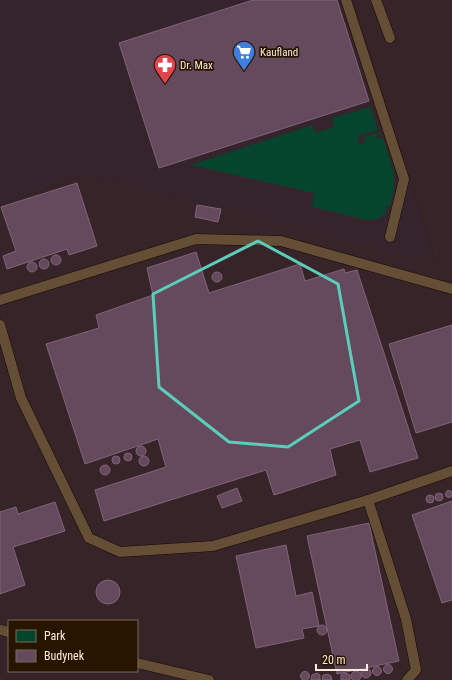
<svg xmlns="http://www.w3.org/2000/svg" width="452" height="680" viewBox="0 0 452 680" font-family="'Roboto Condensed',sans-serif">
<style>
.commercial{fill:#35242c}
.industrial{fill:#372428;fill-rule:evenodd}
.green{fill:#05452e}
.building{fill:#654a5d;stroke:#806479}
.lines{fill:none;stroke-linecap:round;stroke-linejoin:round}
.lane-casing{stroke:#180700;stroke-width:11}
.lane{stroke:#644e36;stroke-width:10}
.marked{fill:none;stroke:#5bcebb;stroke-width:3;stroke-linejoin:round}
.labels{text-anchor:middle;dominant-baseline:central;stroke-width:3.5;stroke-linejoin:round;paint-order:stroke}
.poi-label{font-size:11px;fill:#f9ecde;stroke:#271500;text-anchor:start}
</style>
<rect width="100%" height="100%" fill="#311e06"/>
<polygon class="commercial" points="0,0 353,0 436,264 86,175 0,205"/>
<path class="industrial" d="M353,0H452V680H0V205L86,175L436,263ZM9,621H137V671H9Z"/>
<path class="green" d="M370,107L378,129L377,130L358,136L360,144L365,143L364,137L381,132L382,134L376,136L378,139L383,138L394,172V190L390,206H386L385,209L388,210C383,218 376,220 367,220L312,207L314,193L191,165L312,125L315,133L334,127L332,118Z"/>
<g class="building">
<polygon points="253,0 337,0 369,101 159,168 119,43"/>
<polygon points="77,183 97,246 69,255 67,249 7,269 3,256 16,251 1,207"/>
<polygon points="197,205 221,209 218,222 195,217"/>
<polygon points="196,252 209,293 300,264 305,281 344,269 345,273 357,270 418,458 370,472 360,440 330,449 336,475 274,495 266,470 104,521 95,490 166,467 158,439 85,464 46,344 99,328 96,315 153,295 147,268"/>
<circle cx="56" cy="260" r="5"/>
<circle cx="44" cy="264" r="5"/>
<circle cx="32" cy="267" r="5"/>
<circle cx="217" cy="277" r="5"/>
<polygon points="452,325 452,422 416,433 389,344"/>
<circle cx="141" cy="451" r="5"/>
<circle cx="128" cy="457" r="4"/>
<circle cx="144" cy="461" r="5"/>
<circle cx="116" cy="460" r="4"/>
<circle cx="105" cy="470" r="5"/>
<polygon points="237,488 242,501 222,508 217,496"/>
<circle cx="449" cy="494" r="3.5"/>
<circle cx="439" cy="497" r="4"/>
<circle cx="430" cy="499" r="4"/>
<polygon points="452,501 452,600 442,603 412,515"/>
<polygon points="55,502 65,531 13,547 25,585 0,594 0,512 16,507 18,514"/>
<polygon points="369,523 399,661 337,674 307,536"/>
<polygon points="286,545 296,596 312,592 319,626 302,629 304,638 256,648 236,556"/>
<circle cx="108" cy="592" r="12"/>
<circle cx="322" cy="630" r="5"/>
<circle cx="388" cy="669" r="4.5"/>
<circle cx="377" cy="671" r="4.5"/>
<circle cx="366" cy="673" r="5"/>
<circle cx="356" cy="676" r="5"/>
<circle cx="305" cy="676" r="4.5"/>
<polygon points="317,673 320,675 320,680 311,680 312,675"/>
<polygon points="345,673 350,675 350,680 341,680 341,675"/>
<polygon points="328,674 331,676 332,680 322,680 323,675"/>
</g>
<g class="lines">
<g class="lane-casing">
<g id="lane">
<polyline points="346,0 404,179 390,237"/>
<polyline points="376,0 390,38"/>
<polyline points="0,300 196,239 281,241 452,289"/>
<polyline points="0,325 21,398 89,538 120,552 213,546 368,500 452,471"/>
<polyline points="368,500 406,619 416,670 407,680"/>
<polyline points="0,630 9,632"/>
<polyline points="137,663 209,680"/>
</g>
</g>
<use href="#lane" class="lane"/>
</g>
<path class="marked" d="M258,241L338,284L359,401L288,447L229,442L159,387L153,294Z"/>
<defs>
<g id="supermarket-pin" transform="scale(1.15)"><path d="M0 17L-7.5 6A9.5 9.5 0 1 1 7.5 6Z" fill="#3f7fe0" stroke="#271500"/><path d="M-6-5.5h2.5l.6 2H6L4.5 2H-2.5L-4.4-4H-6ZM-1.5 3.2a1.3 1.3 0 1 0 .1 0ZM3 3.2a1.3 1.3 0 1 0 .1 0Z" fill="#fff"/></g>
<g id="pharmacy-pin" transform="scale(1.15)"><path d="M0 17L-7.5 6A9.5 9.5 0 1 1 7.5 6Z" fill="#e0444e" stroke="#271500"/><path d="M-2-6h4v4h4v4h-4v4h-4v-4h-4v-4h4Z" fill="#fff"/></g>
</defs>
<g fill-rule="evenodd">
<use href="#supermarket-pin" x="244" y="52"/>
<use href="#pharmacy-pin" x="165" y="65"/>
</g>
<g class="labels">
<g class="poi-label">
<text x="260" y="52">Kaufland</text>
<text x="180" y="65">Dr. Max</text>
</g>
</g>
<rect x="8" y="620" width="130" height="52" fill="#271500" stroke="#7b6b59"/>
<rect x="16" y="630" width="20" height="12" fill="#05452e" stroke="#7b6b59"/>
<text x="44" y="640" font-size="12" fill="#f9ecde">Park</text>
<rect x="16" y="650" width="20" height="12" fill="#654a5d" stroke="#7b6b59"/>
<text x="44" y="660" font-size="12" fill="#f9ecde">Budynek</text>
<path d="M316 664v6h51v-6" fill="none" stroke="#f9ecde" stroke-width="2"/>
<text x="322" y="664" font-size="12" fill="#f9ecde" stroke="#271500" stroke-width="3" paint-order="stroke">20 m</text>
</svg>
